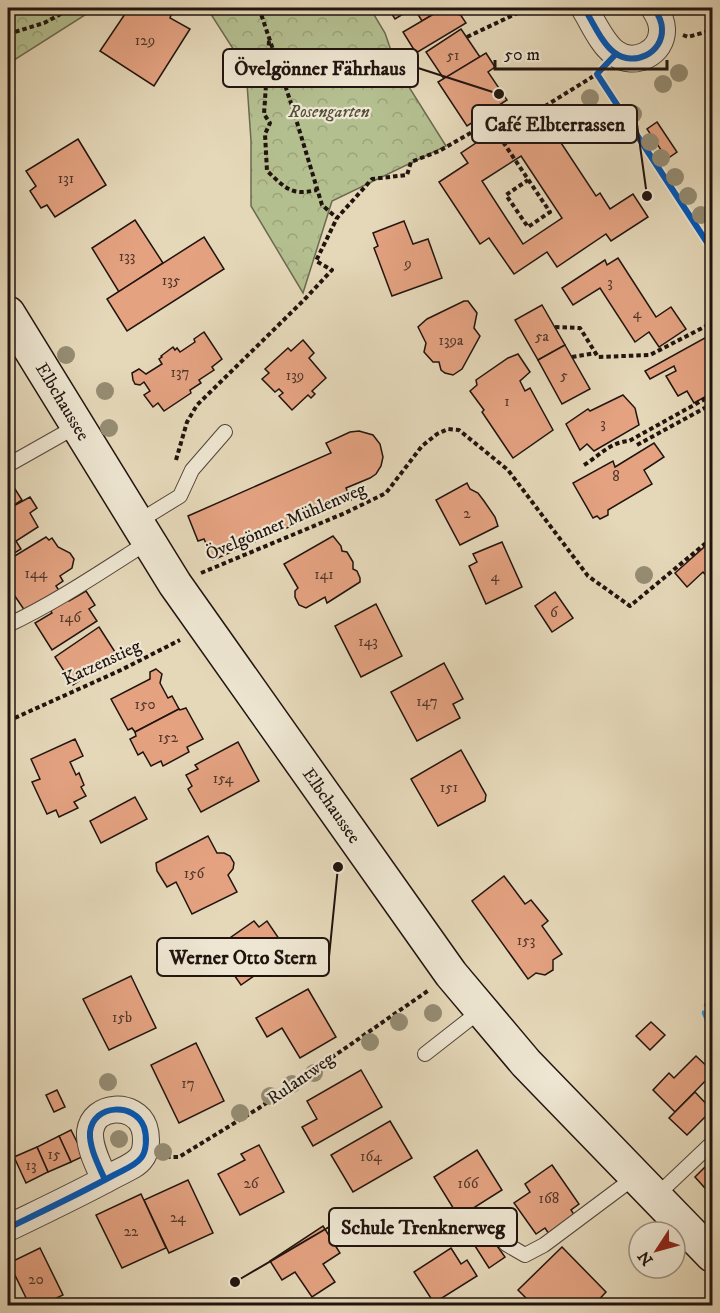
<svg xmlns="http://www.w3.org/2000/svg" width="720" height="1313" viewBox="0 0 720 1313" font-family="'IM FELL DW Pica',serif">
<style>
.park{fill:url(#park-crowns);stroke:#6a6a50;stroke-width:1.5}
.building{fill:#e4a281;stroke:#21140f;stroke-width:1.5;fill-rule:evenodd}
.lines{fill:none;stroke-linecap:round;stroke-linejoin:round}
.lane-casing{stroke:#52453a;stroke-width:16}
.street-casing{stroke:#52453a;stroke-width:28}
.secondary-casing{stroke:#21140f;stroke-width:36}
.path{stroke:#21140f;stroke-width:4;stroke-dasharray:4.5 3;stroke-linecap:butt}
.lane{stroke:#eee6d2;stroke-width:14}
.street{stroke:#eee6d2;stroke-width:26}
.secondary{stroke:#eee6d2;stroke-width:33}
.quiet{stroke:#3a93d2;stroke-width:4.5;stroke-dasharray:9 4.5;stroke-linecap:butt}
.cycleway-casing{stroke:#eee6d2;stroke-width:10}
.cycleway{stroke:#0057b8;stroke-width:6}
.tree{fill:#958d74}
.labels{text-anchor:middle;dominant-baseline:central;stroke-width:4.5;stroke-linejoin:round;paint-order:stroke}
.number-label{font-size:15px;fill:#52382c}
.park-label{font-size:18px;font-style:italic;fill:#54503c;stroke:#eee6d2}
.street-label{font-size:18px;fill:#21140f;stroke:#eee6d2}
.leader{fill:none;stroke:#21140f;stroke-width:2}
.callout-dot{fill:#21140f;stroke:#eee6d2;stroke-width:2}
.callout{fill:#eee6d2;stroke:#21140f;stroke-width:2}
.callout-label{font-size:20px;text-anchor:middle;font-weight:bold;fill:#21140f}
</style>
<defs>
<pattern id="park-crowns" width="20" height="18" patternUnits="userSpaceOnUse" patternTransform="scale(1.5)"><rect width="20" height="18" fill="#b4bf90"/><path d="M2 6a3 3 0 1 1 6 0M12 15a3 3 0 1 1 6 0" fill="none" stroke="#9aa37b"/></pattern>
</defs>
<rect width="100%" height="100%" fill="#e5d8b9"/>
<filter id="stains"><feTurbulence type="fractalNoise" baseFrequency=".00333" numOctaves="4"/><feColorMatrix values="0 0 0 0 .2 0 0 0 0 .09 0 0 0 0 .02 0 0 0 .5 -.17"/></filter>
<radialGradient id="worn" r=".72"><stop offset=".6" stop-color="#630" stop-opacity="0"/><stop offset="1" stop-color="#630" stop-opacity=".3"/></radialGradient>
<g class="park">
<polygon points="8,8 96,8 8,64"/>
<polygon points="207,8 370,8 385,33 397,68 446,146 332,201 303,293 251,206 251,141 246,69"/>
</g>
<g class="building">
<polygon points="129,8 171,8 172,13 170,18 190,29 154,86 100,51"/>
<polygon points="388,8 413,8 395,19"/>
<polygon points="414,8 444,8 422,21"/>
<polygon points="444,8 456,8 466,23 416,53 403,32"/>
<polygon points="461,29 480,57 444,79 426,52"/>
<polygon points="486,53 495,67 488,72 507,100 467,126 438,82"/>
<path d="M544,117L596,196L600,193L610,209L633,194L648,217L611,241L606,234L557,267L547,252L514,274L489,238L480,244L439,182L468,163L461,153L509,121L518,134ZM521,156L562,218L523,244L482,181Z"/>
<polygon points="657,122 677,152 667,159 647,129"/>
<polygon points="78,139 106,185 55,217 47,205 41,208 30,191 36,186 26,171"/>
<polygon points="712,212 712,227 710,228 703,219"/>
<polygon points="135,220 163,263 119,292 92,248"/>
<polygon points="404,221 413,244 428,239 442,278 392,296 374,248 378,246 373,233"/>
<polygon points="204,237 224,269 127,331 107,299"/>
<polygon points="618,258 656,317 671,307 686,329 659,347 649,332 635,342 600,288 573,305 562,288 605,260 607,265"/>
<polygon points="464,301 468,301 477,313 474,328 480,336 462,369 453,375 445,373 441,370 439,362 433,362 424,352 426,343 418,327 427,319"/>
<polygon points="542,305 565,345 538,360 515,320"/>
<polygon points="204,332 222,359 212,367 214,370 199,380 201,383 190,390 191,393 164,411 158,403 153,407 144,395 150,391 144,382 140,385 135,384 133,380 132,373 139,369 146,374 162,364 159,359 162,357 161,356 173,347 175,350 177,348 180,352 195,342 194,339"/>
<polygon points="712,334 712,393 694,403 687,391 678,396 666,376 676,371 674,366 650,379 645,371"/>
<polygon points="303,340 314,353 309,358 326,378 312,391 315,394 311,398 308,395 292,410 279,396 283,393 279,389 275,392 262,379 269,373 265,369 288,348 291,351"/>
<polygon points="565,345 590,389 562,404 538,360"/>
<polygon points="518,354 530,372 520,381 525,391 530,388 553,430 513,458 482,412 484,410 470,391 477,385 476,380 508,358"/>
<polygon points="623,395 635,408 639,425 594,451 587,444 580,450 566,424 588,409 590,411"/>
<polygon points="359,431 373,435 380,444 383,457 381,466 376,474 370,478 346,488 351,500 213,560 204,539 198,541 188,516 331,453 326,443 350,432"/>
<polygon points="654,443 664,457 644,470 652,484 608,510 608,515 600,519 597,516 593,518 573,483 613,461 615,467"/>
<polygon points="8,478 22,500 8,509"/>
<polygon points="467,483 470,489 478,493 484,501 495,517 498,526 460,545 436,500"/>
<polygon points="30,497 37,508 30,513 38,527 16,541 21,549 8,557 8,509"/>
<polygon points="333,536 341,546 342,551 347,552 353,562 353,569 357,571 360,578 360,582 327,603 325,597 306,608 299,605 295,597 295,591 298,588 284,564"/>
<polygon points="46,537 49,540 52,538 58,547 70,553 74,559 72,568 60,576 63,581 56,586 60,592 25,611 8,586 14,582 8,571 8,560"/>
<polygon points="711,541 712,583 703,572 687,587 675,573"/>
<polygon points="502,542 522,587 486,604 469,566 477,562 473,554"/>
<polygon points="86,591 95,605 89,609 97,621 52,650 35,623 52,613 49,608 66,597 69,601"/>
<polygon points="555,592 573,618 552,632 535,606"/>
<polygon points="376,604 402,656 361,677 335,626"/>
<polygon points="99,627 117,655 73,685 55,657"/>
<polygon points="444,663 463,699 453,704 460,718 417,741 391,692"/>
<polygon points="156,669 162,674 160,683 168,698 172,696 179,709 135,732 132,728 128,730 111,699 150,679 150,672"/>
<polygon points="186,708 203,739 187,747 189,752 163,766 161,761 151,766 143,752 138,755 130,739 136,736 135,732 179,709 180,710"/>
<polygon points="75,739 83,756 70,762 76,775 79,773 84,785 81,787 86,796 74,802 78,808 59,817 56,810 47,814 32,782 40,779 31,759"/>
<polygon points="238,742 259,781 201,812 188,789 192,786 186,775 198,769 195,765"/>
<polygon points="461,750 486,795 485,801 438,826 411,779"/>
<polygon points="135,797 147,819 101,843 90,821"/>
<polygon points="208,836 217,853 224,853 230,856 234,863 233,869 228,875 237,892 192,914 176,882 167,887 157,871 156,863"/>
<polygon points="504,876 525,904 531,900 548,921 542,926 562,954 553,960 553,970 545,975 536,973 528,979 472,901"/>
<polygon points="254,921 259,927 267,921 288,952 241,985 230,969 228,971 217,955 225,949 227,940"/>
<polygon points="131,976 156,1028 109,1050 83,999"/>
<polygon points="308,989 336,1037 300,1058 282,1028 267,1037 256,1018"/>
<polygon points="651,1022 665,1035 650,1050 636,1036"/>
<polygon points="196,1043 224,1101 179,1123 151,1065"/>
<polygon points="696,1056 712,1071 712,1074 675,1112 653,1090 669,1073 674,1078"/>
<polygon points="361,1070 382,1107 313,1146 302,1127 317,1119 307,1101"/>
<polygon points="57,1090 65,1107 54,1112 46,1095"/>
<polygon points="695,1092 712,1110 687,1135 669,1118"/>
<polygon points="390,1121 412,1158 353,1192 331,1155"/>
<polygon points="71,1130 84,1156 71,1162 59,1136"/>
<polygon points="59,1136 71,1162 48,1172 37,1147"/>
<polygon points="259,1145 284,1192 240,1215 218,1174 245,1160 241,1154"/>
<polygon points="37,1147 48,1172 26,1183 14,1157"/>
<polygon points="477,1150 502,1190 464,1214 460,1208 455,1211 434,1177"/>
<polygon points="712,1160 712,1196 695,1177"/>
<polygon points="552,1165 579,1204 571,1210 575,1216 549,1234 545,1228 536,1234 514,1203 530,1192 525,1184"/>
<polygon points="188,1180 213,1233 169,1253 144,1200"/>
<polygon points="141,1194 166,1248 122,1268 96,1215"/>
<polygon points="323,1226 340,1253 323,1264 335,1282 312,1297 295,1272 282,1280 270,1261"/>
<polygon points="490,1236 505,1257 489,1268 475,1246"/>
<polygon points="562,1247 606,1292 593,1306 534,1306 518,1290"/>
<polygon points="40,1248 63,1295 40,1306 30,1306 9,1263"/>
<polygon points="451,1248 461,1264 467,1260 477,1276 434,1303 414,1272"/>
</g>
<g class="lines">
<g class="lane-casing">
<g id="lane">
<polyline points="8,465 77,426"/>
<polyline points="136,523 180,496 192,470 225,432"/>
<path d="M8,625C57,602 102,571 148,542"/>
<polyline points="425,1054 480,1011"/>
<polyline points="655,1197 712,1143"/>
<polyline points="506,1244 525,1255 544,1245 635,1177"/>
</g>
</g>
<g class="street-casing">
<g id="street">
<path d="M584,8C593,22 602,44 615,53C634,67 663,53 662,29C662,21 658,14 654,8"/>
<path d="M8,1228C43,1211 79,1194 114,1175C123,1170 135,1166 141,1158C147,1151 147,1136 144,1127C135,1102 93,1104 90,1132C89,1148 99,1166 105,1180"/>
</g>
</g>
<g class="secondary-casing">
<polyline id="secondary" points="8,313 175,584 451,974 526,1063 712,1255"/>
</g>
<g class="path">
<polyline points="259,8 292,106 322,205 337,218"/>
<polyline points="458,14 470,8"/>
<polyline points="8,34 44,23 72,8"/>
<polyline points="683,35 688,37 712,30"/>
<polyline points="467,37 528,8"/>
<path d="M269,41L264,114L270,123L265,134L267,171C286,188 290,196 317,190"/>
<polyline points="513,126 597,74 712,250"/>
<polyline points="499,136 550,212 528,227 506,195 528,180"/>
<polyline points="555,327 580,328 598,357 650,355 712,323"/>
<polyline points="572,357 596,353"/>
<polyline points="637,445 712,404"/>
<polyline points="176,460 187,422 197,405 304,300 332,270 316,261 337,218 372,179 407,175 411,162 439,151 490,122 495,130"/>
<path d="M584,465C599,456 610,442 629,441L712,395"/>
<polyline points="201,573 345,513 386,493 422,446 437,434 448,429 459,430 508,470 588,576 630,606 712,538"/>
<polyline points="8,721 121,670 180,640"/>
<polyline points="166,1157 179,1157 259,1108 429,990"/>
</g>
<use href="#lane" class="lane"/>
<use href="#street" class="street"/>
<use href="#secondary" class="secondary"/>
<polyline class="quiet" points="712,985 704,1013 712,1031"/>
<g class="cycleway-casing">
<g id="cycleway">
<path d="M584,8C593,22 602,44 615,53C634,67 663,53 662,29C662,21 658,14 654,8"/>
<polyline points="616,54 597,74 712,250"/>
<path d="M8,1228C43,1211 79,1194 114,1175C123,1170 135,1166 141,1158C147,1151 147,1136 144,1127C135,1102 93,1104 90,1132C89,1148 99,1166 105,1180"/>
</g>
</g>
<use href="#cycleway" class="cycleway"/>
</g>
<g class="tree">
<circle cx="679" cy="73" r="9"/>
<circle cx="663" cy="84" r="9"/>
<circle cx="590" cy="98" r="9"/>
<circle cx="633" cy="114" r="9"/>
<circle cx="650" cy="142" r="9"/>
<circle cx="661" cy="158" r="9"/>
<circle cx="675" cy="177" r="9"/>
<circle cx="688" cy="196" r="9"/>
<circle cx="701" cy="215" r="9"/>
<circle cx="66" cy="355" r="9"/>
<circle cx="105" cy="391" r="9"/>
<circle cx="109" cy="428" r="9"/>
<circle cx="644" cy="575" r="9"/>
<circle cx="433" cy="1013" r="9"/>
<circle cx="399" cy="1022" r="9"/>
<circle cx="370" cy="1042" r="9"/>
<circle cx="314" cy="1073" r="9"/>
<circle cx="108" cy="1082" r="9"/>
<circle cx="292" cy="1084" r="9"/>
<circle cx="270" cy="1096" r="9"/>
<circle cx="240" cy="1113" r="9"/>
<circle cx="119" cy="1139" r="9"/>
<circle cx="163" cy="1152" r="9"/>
</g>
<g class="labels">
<g class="number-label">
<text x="145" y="40">129</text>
<text x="453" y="55">51</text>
<text x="66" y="178">131</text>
<text x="127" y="256">133</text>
<text x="408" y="263">9</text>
<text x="171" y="280">135</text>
<text x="610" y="282">3</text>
<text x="637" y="313">4</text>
<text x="542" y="336">5a</text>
<text x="451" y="340">139a</text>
<text x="180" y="372">137</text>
<text x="295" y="375">139</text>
<text x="564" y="375">5</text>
<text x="507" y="401">1</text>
<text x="603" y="423">3</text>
<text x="616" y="476">8</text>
<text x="467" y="513">2</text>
<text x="36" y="573">144</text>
<text x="324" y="574">141</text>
<text x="495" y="576">4</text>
<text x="554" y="612">6</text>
<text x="70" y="617">146</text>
<text x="368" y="641">143</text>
<text x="427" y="701">147</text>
<text x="145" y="704">150</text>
<text x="168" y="737">152</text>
<text x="223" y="778">154</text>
<text x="449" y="787">151</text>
<text x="194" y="873">156</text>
<text x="526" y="940">153</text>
<text x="122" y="1017">15b</text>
<text x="188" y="1083">17</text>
<text x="54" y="1154">15</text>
<text x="371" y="1156">164</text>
<text x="31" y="1165">13</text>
<text x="251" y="1183">26</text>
<text x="468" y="1183">166</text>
<text x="549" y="1198">168</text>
<text x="178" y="1217">24</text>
<text x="131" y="1231">22</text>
<text x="36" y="1279">20</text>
</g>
<g class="park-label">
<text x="329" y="112">Rosengarten</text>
</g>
<g class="street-label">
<text transform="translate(62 402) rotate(59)">Elbchaussee</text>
<text transform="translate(286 522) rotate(-23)">Övelgönner Mühlenweg</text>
<text transform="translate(102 663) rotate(-25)">Katzenstieg</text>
<text transform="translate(331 806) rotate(55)">Elbchaussee</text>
<text transform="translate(301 1079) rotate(-35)">Rulantweg</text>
</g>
</g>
<path class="leader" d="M499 94L418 68M647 196L637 124M338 867L329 957M235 1282L329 1227"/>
<g class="callout-dot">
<circle cx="499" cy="94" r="6"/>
<circle cx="647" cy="196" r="6"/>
<circle cx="338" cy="867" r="6"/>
<circle cx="235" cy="1282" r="6"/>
</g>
<g class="callout">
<rect x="223" y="49" width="195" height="38" rx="6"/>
<rect x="472" y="105" width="165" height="38" rx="6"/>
<rect x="157" y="938" width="172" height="38" rx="6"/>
<rect x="329" y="1208" width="188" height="38" rx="6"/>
</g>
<g class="callout-label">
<text x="320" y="75">Övelgönner Fährhaus</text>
<text x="555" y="131">Café Elbterrassen</text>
<text x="243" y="964">Werner Otto Stern</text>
<text x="423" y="1234">Schule Trenknerweg</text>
</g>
<rect width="720" height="1313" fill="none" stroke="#e5d8b9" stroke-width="30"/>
<rect x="9" y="9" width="702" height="1295" fill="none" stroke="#21140f" stroke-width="3"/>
<rect x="15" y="15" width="690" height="1283" fill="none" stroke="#21140f" stroke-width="1.5"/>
<g transform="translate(657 1250) rotate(234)"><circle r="28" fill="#eee6d2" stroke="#9c9284" stroke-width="1.5"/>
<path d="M0-4.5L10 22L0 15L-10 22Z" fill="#8f2418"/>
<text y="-9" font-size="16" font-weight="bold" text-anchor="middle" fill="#21140f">N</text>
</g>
<path d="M495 60v9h172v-9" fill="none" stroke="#21140f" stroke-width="3"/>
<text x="504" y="60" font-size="18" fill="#21140f" stroke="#eee6d2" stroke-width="4.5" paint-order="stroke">50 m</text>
<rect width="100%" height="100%" filter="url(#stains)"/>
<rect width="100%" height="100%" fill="url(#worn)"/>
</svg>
